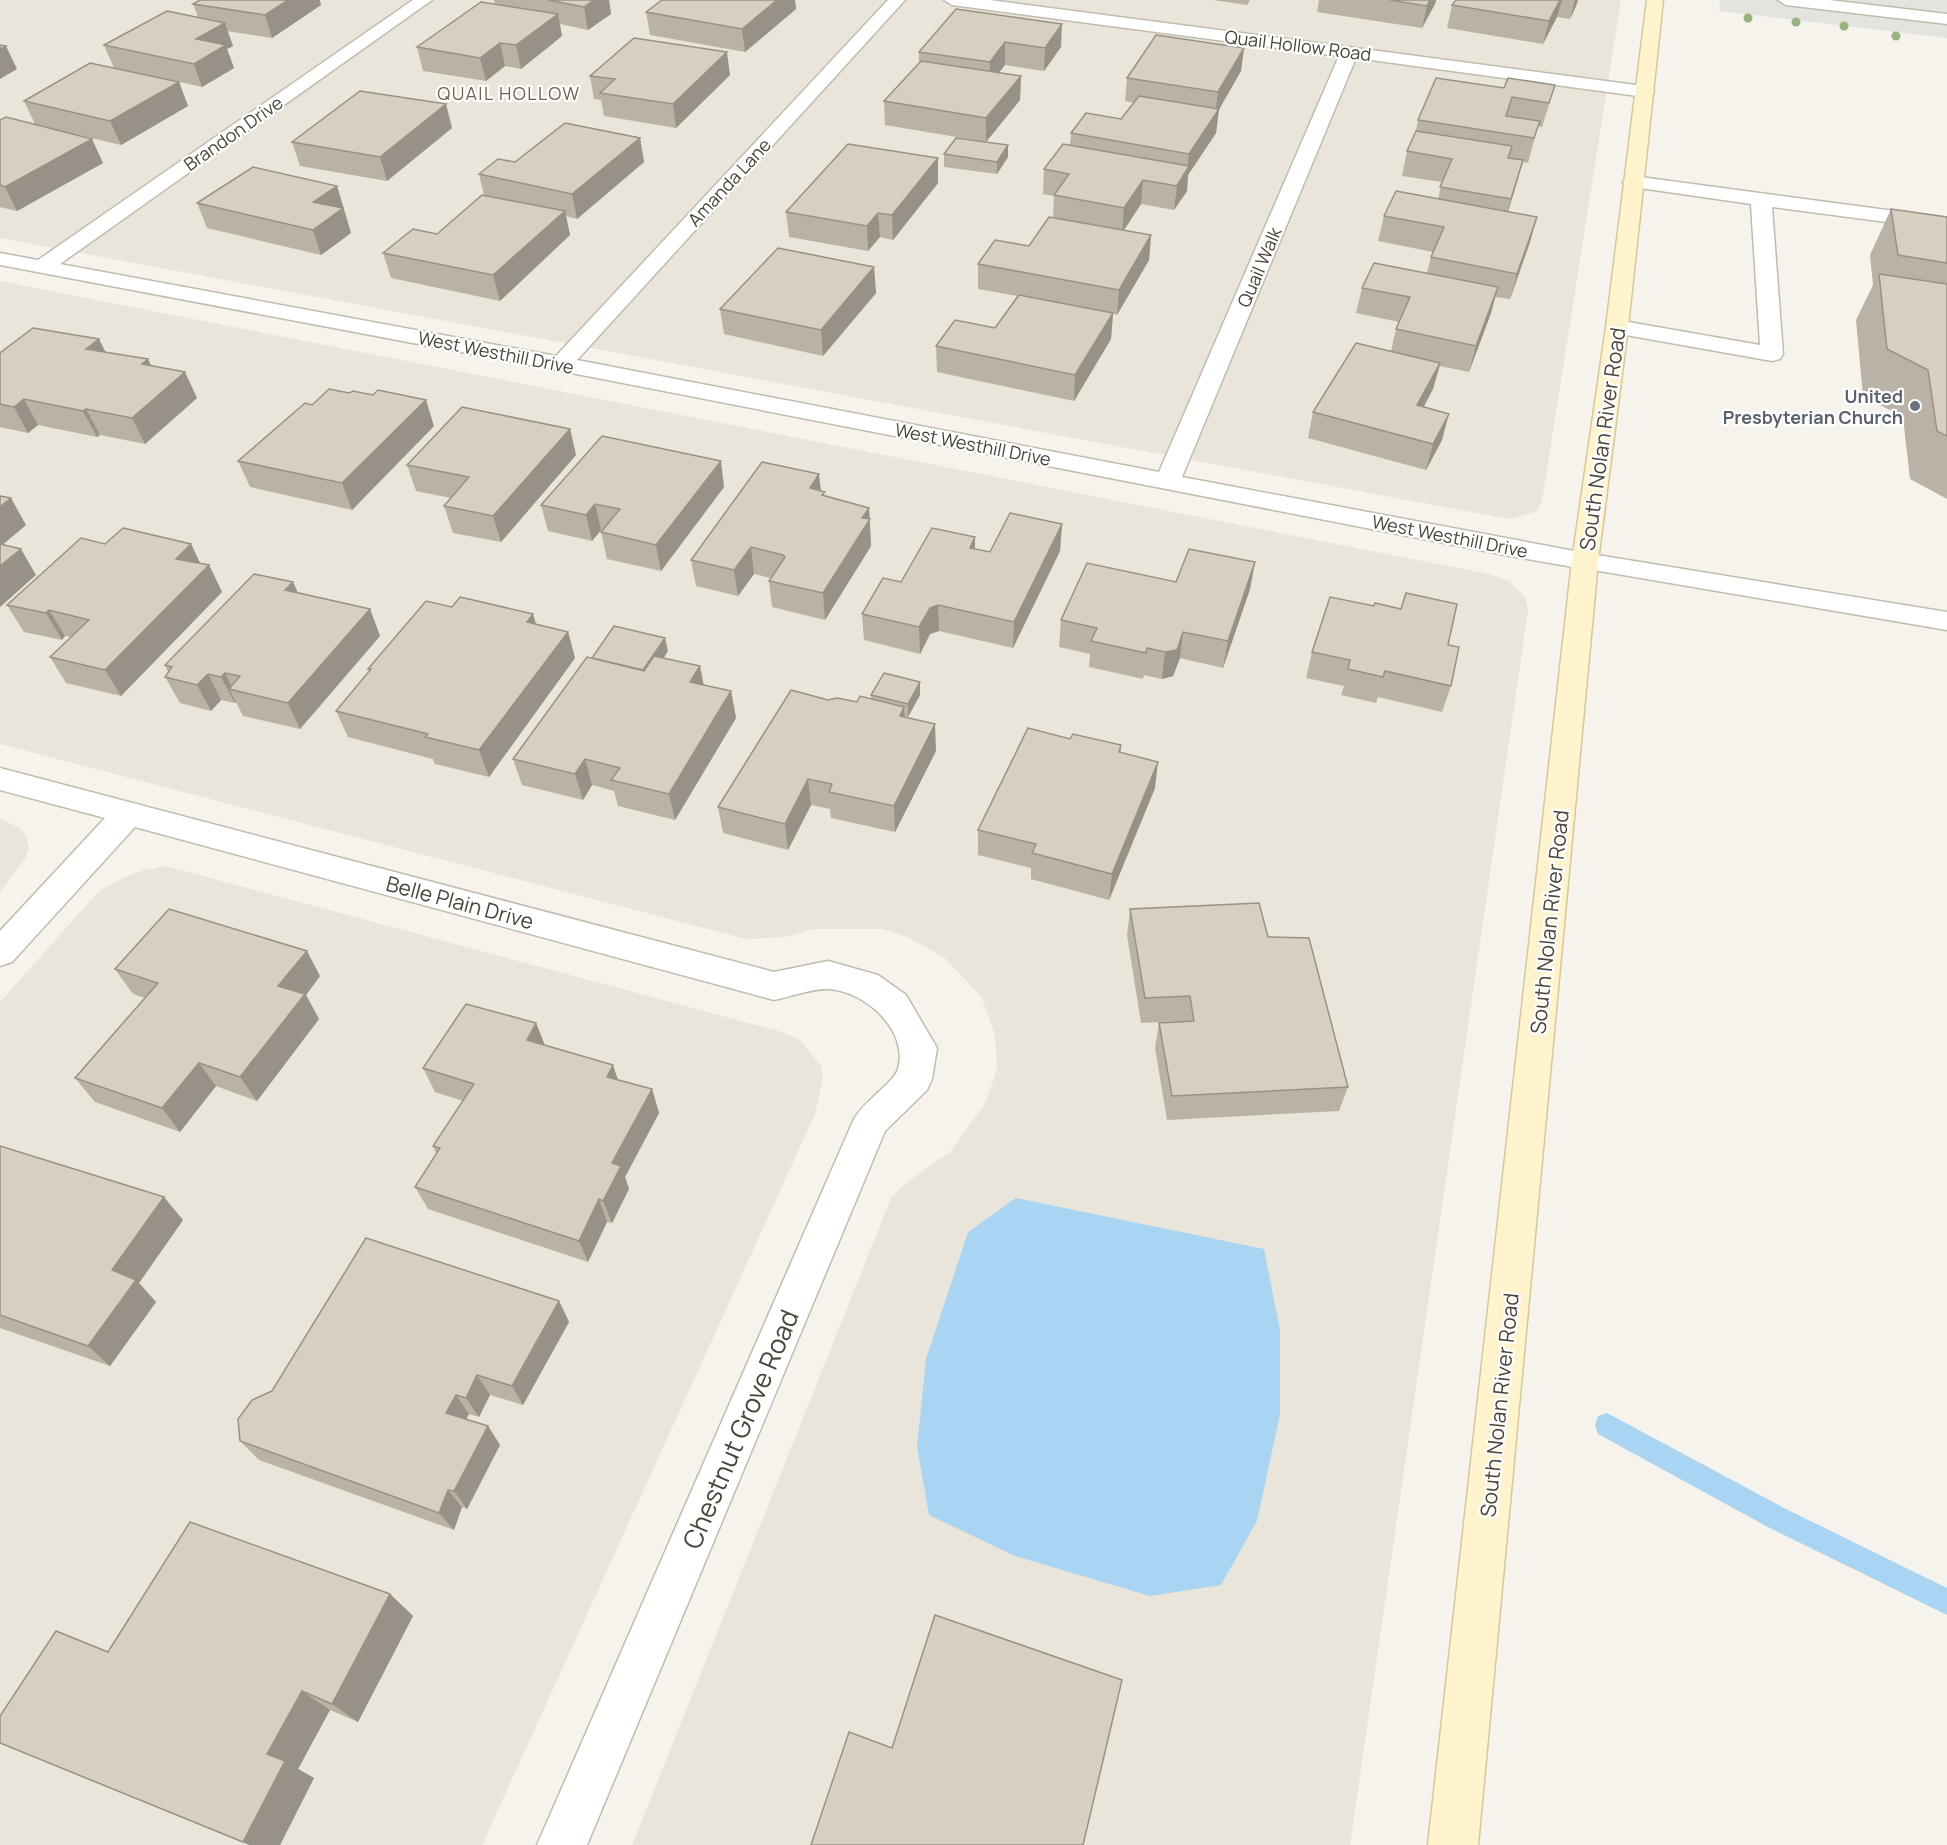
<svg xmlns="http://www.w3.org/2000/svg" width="1947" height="1845" viewBox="0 0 1947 1845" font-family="Manrope,sans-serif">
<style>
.residential{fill:#eae5da}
.parking{fill:#e5e3e0}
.water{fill:#a9d4f2}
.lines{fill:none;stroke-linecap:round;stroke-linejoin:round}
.stream{fill:#a9d4f2;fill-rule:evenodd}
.service-casing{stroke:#c2bbae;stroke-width:3}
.minor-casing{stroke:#c2bbae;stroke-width:3}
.tertiary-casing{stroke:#c2bbae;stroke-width:3}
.secondary-casing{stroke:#d6c79b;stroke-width:3}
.service{fill:#fff;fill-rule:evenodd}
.minor{fill:#fff;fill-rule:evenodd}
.tertiary{fill:#fff;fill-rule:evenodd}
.secondary{fill:#fff3cd;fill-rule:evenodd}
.tree{fill:#97b381}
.wall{fill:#bab2a6}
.shaded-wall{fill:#979187}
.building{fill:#d8cfc1;stroke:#979187;stroke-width:1.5}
.worship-dot{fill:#6b7280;stroke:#fff;stroke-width:2}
.labels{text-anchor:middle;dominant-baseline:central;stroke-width:4.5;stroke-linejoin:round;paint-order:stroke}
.far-street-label{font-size:18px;fill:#4b4439;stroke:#fff}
.far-neighbourhood-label{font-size:18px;letter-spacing:1.5px;fill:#6e6250;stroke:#fff}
.far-worship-label{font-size:18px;font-weight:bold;fill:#5b616d;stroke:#fff;text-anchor:end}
.street-label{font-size:21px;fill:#4b4439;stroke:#fff}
.near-street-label{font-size:26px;fill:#4b4439;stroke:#fff}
</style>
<rect width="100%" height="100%" fill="#f6f3ec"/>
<g class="residential">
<polygon points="0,0 1621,0 1542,501 1537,511 1511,519 1498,517 0,238"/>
<polygon points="0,281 1489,574 1509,581 1525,597 1528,610 1350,1845 632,1845 891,1198 905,1184 951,1151 986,1102 997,1069 995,1036 982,998 946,959 910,938 882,929 813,929 785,937 746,939 0,744"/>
<polygon points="0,819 18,827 26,836 29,847 26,857 0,892"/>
<polygon points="166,866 782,1032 800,1040 821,1066 823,1078 815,1114 482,1845 0,1845 0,1002 98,892 120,879 144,870"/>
</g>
<polygon class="parking" points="1720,0 1947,0 1947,38 1719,11"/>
<polygon class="water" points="1016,1198 1264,1249 1280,1330 1280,1414 1257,1521 1221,1585 1150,1596 1015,1556 929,1515 917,1447 926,1359 968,1232"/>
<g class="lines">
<polygon class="stream" points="1607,1413 1784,1508 1947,1588 1947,1615 1766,1526 1598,1434 1595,1425 1598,1416"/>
<g class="service-casing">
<g id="service">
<polygon points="1778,0 1829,0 1947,14 1947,24 1786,5"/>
<polygon points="1633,176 1947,218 1947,230 1772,207 1783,354 1780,359 1772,361 1609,332 1606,327 1609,322 1617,320 1760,345 1751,204 1626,186 1623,182 1626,178"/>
</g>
</g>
<g class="minor-casing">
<g id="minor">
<polygon points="413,0 432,0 60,264 556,356 888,0 905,0 577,360 1159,472 1339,56 952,5 944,0 990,0 1651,87 1654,91 1651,95 1645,97 1356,58 1182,477 1585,553 1594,555 1598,561 1594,567 1585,569 1510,556 561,371 0,265 0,253 38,260"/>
<path d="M0,768L774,972L828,961L878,975L906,995L937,1048L932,1079L927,1090L885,1131L587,1845H537L853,1121C862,1102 894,1083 898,1069C909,1031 866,991 828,989C814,988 789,997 774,1000L135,827L12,962L0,966V931L105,818L0,790Z"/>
</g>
</g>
<g class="tertiary-casing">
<polygon id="tertiary" points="1585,553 1947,612 1947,630 1576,567 1572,561 1576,555"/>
</g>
<g class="secondary-casing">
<polygon id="secondary" points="1647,0 1663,0 1628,327 1598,561 1478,1845 1428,1845 1572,561 1606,327"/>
</g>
<use href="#service" class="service"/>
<use href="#minor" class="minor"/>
<use href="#tertiary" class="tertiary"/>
<use href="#secondary" class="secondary"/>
</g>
<g class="tree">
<circle cx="1748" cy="18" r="4.5"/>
<circle cx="1796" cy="22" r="4.5"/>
<circle cx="1844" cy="26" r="4.5"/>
<circle cx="1896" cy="36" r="4.5"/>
</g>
<g class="wall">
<polygon points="494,0 609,0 611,14 588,30 560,24 562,36 521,69 505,66 486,81 423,71 417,47 495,4"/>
<polygon points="662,0 795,0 796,9 745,52 650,35 646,12"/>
<polygon points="1213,0 1250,0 1247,5"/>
<polygon points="1319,0 1436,0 1435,4 1422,28 1317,12"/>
<polygon points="1456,0 1578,0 1576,6 1570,19 1557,17 1543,44 1447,28 1452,5"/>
<polygon points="193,4 321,5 272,38 227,31 233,46 227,49 234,68 202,87 172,80 179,82 188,106 121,145 74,134 103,163 17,211 0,207 0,120 35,124 24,101 114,68 104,45 198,17"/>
<polygon points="956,9 1061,47 1044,71 1005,65 999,73 1021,76 1020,100 986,142 1008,145 1008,157 997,174 944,167 944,154 980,141 885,125 884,101 919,63 919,52"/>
<polygon points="1244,48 1241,71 1219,109 1216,133 1188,175 1187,191 1174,210 1141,204 1124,230 1151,235 1149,260 1117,315 1113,314 1111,339 1074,401 937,372 936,346 995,328 1017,296 978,289 978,264 1029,246 1053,218 1054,196 1043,194 1044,169 1070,146 1071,133 1121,119 1134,103 1125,101 1127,78"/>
<polygon points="730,75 676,128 604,116 601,100 594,99 590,76"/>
<polygon points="1555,85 1542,127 1538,126 1528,163 1523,162 1508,212 1530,242 1510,299 1495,297 1491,313 1469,372 1440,366 1433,389 1424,407 1442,440 1426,470 1308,438 1313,412 1391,351 1396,329 1399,322 1356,313 1362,288 1427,273 1431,257 1433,252 1378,241 1384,216 1438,199 1442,182 1402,176 1407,151 1415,135 1418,120 1504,88"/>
<polygon points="452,128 387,181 300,166 292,142"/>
<polygon points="640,138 644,162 577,219 566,216 570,235 500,301 391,278 383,253 437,234 484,195 479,174 515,162"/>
<polygon points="938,158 938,183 893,240 880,237 868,251 789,237 786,212"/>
<polygon points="337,186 351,233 321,255 207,228 197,203"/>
<polygon points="1891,209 1947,217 1947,499 1910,479 1903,417 1863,396 1856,320 1873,285 1870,255"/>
<polygon points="874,267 876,293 823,356 724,334 720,309"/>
<polygon points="106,352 151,366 197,398 145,444 100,435 97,437 38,425 28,433 0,427 0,353"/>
<polygon points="349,393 434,426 352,510 250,487 238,461 312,405"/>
<polygon points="570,429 576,455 501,542 453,533 444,506 451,498 416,491 407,465"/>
<polygon points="724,487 661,571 607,559 601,532 603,530 601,530 592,541 548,531 541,505"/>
<polygon points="821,491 825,496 869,508 871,546 825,620 772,607 769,581 771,578 754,574 738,596 696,586 691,560"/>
<polygon points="1062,524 1060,551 1013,648 939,631 930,634 920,654 864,640 862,614 901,582 975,549 990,552"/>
<polygon points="105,544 191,544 200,564 209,565 222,592 121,696 66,683 50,657 71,637 65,636 62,640 24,632 7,605"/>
<polygon points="1255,562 1250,589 1223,668 1180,658 1173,676 1162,679 1144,675 1143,679 1089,667 1090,654 1059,647 1061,620 1176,582"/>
<polygon points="298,592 370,609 380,636 300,729 243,716 236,702 235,703 221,700 211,711 180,703 165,677 168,672 165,665"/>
<polygon points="452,607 568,632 575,658 489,777 435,764 433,759 348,737 336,711 369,671 368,669"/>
<polygon points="1448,645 1451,686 1442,712 1378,697 1376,703 1341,695 1344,686 1306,678 1312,652"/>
<polygon points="668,651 664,658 704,685 731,691 736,718 675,820 618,806 614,791 592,785 583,800 522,785 513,759"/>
<polygon points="871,695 920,695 908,717 905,716 905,717 936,751 895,832 831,818 830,809 811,805 788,850 723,833 718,807 828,700 857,702 871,699"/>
<polygon points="1070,739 1121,745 1121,752 1155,788 1109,900 1031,879 1031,868 978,855 978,830"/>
<polygon points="1130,909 1268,937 1348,1087 1339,1111 1167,1120 1155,1048 1159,1023 1185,1021 1141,1023 1127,935"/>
<polygon points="115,969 320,976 306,995 319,1019 257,1101 216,1086 180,1132 95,1102 75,1078 145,998 133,994"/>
<polygon points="536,1023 545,1046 618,1080 652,1089 659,1113 625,1177 629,1189 612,1223 607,1222 588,1262 428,1209 415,1187 436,1153 433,1146 463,1101 435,1092 423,1068"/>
<polygon points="0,1146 183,1220 139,1283 156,1302 110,1366 0,1328"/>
<polygon points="559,1301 569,1322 523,1405 490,1395 479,1417 469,1414 466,1419 488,1426 500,1445 467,1509 462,1507 454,1530 259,1460 240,1441 272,1391"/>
<polygon points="390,1594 413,1616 358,1722 330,1710 298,1769 314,1778 280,1845 249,1845 0,1743 108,1652"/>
</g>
<g class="shaded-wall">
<polygon points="288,0 320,0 321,5 272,38 265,15"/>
<polygon points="589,0 609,0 611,14 588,30 584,7"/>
<polygon points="777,0 795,0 796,9 745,52 742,29"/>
<polygon points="1430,0 1436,0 1435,4 1422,28 1427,6"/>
<polygon points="1560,0 1562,0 1557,17 1543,44 1549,21"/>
<polygon points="1575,0 1578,0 1576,6 1570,19"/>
<polygon points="558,14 562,36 521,69 516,45"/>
<polygon points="225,23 233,46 227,49 234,68 202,87 194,64 196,39"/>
<polygon points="1062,24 1061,47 1044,71 1045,48"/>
<polygon points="1005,42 1005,65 989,85 990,62"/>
<polygon points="500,43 505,66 486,81 480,58"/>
<polygon points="6,46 17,69 0,79 0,49"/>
<polygon points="1244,48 1241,71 1217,113 1219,109 1216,133 1188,175 1187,191 1174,210 1177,186 1187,170 1189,154 1215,115 1218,92"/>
<polygon points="727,52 730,75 676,128 673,104"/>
<polygon points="1021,76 1020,100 986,142 986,118"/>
<polygon points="179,82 188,106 121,145 110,121"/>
<polygon points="446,104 452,128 387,181 380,157"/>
<polygon points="640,138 644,162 577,219 572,194"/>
<polygon points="92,139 103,163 17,211 5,187"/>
<polygon points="1008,145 1008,157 997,174 997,162"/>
<polygon points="938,158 938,183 893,240 892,215"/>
<polygon points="1523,160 1516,185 1504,224 1511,199"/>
<polygon points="1143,180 1141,204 1122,233 1124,208"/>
<polygon points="337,186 351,233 321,255 313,230 313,202"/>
<polygon points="565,211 570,235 500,301 493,275"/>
<polygon points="878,213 880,237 868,251 867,226"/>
<polygon points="1537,217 1530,242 1510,299 1517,274"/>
<polygon points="1151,235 1149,260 1117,315 1119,290"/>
<polygon points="874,267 876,293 823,356 821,330"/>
<polygon points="1498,287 1491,313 1469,372 1476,346"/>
<polygon points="1113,313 1111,339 1074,401 1075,375"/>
<polygon points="99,339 112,365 86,349"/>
<polygon points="148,359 160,385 142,364"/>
<polygon points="1440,363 1433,389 1410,431 1417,405"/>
<polygon points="185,372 197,398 145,444 132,418"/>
<polygon points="24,399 38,425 28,433 14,407"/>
<polygon points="426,400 434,426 352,510 342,483"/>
<polygon points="86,409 100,435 97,437 83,411"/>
<polygon points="1449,414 1442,440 1426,470 1433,444"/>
<polygon points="570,429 576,455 501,542 493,516"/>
<polygon points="721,461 724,487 661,571 656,545"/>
<polygon points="819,474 822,501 810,488"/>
<polygon points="11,498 26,525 0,547 0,507"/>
<polygon points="595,504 601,530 592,541 586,515"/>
<polygon points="869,508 871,546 825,620 823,593 862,518"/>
<polygon points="1062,524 1060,551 1013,648 1014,622"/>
<polygon points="975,537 975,563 970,548"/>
<polygon points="191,544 204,571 209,565 222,592 121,696 105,670 176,559"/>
<polygon points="751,547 754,574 738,596 734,570"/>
<polygon points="21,549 36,575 0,607 0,566"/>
<polygon points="1255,562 1250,589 1223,668 1228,641"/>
<polygon points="293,582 305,608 285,590"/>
<polygon points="938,605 939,631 930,634 920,654 919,627 930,608"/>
<polygon points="370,609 380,636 300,729 288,703"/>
<polygon points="49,610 65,636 62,640 46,613"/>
<polygon points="533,614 541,640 527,622"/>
<polygon points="568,632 575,658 489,777 479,750"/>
<polygon points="1183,632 1180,658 1173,676 1162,679 1165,652"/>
<polygon points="665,638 668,651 646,683 643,670"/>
<polygon points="700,666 705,692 690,682"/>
<polygon points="225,673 233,690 229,689 236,702 235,703 221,677"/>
<polygon points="208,674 221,700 211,711 197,685"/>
<polygon points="920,682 920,695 908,717 908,704"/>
<polygon points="731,691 736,718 675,820 669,794"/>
<polygon points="904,707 905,733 900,716"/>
<polygon points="935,724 936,751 895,832 894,806"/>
<polygon points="585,759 592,785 583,800 575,774"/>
<polygon points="1158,762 1155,788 1109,900 1112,874"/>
<polygon points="808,779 811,805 788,850 785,824"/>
<polygon points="307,951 320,976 306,995 319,1019 257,1101 240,1077 278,986"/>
<polygon points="536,1023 546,1048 527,1040"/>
<polygon points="199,1063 216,1086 180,1132 162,1108"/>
<polygon points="613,1065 621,1089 607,1077"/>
<polygon points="652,1089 659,1113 625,1177 629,1189 612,1223 603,1201 612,1163"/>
<polygon points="164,1197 183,1220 139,1283 156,1302 110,1366 88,1346 112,1270"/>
<polygon points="599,1199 607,1222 588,1262 579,1241"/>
<polygon points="559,1301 569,1322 523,1405 512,1386"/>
<polygon points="477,1375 490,1395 479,1417 466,1398"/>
<polygon points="456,1395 469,1414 459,1432 446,1413"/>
<polygon points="488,1426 500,1445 467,1509 454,1491"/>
<polygon points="448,1490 462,1507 454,1530 439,1513"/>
<polygon points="390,1594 413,1616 358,1722 332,1704"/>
<polygon points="302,1691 330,1710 298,1769 314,1778 280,1845 250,1845 243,1842 267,1754"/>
</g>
<g class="building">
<polygon points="200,0 288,0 265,15 193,4"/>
<polygon points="548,0 594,0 584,7"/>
<polygon points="662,0 777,0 742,29 646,12"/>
<polygon points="1390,0 1430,0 1427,6"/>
<polygon points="1456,0 1560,0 1549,21 1452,5"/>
<polygon points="481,2 558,14 516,45 500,43 480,58 417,47"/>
<polygon points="956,9 1062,24 1045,48 1005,42 990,62 919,52"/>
<polygon points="167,11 225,23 196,39 226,45 194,64 104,45"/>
<polygon points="1156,35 1244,48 1218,92 1127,78"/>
<polygon points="634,38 727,52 673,104 600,93 615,79 590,76"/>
<polygon points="0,45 6,46 0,49"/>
<polygon points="921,61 1021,76 986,118 884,101"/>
<polygon points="90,63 179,82 110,121 24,101"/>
<polygon points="1436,78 1504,88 1508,78 1555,85 1549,103 1512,97 1506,116 1540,121 1534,138 1418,120"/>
<polygon points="360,91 446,104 380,157 292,142"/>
<polygon points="1139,96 1219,109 1189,154 1071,133 1086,113 1121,119"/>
<polygon points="6,117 92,139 5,187 0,185 0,120"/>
<polygon points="565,123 640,138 572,194 479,174 498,159 515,162"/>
<polygon points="1416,131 1512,146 1508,158 1523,160 1511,199 1440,187 1452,159 1407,151"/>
<polygon points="956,138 1008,145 997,162 944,154"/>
<polygon points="848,144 938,158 892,215 878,213 867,226 786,212"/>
<polygon points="1063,144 1189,166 1177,186 1143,180 1124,208 1054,195 1069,174 1044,169"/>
<polygon points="253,167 337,186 313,202 343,208 313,230 197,203"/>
<polygon points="1396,191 1537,217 1517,274 1431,257 1444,227 1384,216"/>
<polygon points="482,195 565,211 493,275 383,253 413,229 437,234"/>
<polygon points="1891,209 1947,217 1947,263 1898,255"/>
<polygon points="1049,217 1151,235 1119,290 978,264 995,240 1029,246"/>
<polygon points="778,248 874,267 821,330 720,309"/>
<polygon points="1374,263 1498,287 1476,346 1396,329 1410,297 1362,288"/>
<polygon points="1879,274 1947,284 1947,436 1937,431 1928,370 1887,349"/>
<polygon points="1019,295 1113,313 1075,375 936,346 955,320 995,328"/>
<polygon points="33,328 99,339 86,349 148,359 142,364 185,372 132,418 86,409 83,411 24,399 14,407 0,404 0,353"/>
<polygon points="1356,343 1440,363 1417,405 1449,414 1433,444 1313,412"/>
<polygon points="329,389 349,393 353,391 373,395 378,390 426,400 342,483 238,461 305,403 312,405"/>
<polygon points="462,407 570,429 493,516 444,506 469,477 407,465"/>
<polygon points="602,436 721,461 656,545 601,532 620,509 595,504 586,515 541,505"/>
<polygon points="762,462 819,474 810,488 825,492 822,495 869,508 862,518 870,519 823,593 769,581 785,557 783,555 751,547 734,570 691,560"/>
<polygon points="0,496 11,498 0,507"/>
<polygon points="1010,513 1062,524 1014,622 938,605 930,608 919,627 862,614 883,578 901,582 932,528 975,537 970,548 990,552"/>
<polygon points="123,528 191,544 176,559 209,565 105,670 50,657 89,620 49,610 46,613 7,605 81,538 105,544"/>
<polygon points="0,544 21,549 0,566"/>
<polygon points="1189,549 1255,562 1228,641 1183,632 1177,650 1165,652 1147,648 1146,653 1091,641 1097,628 1061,620 1087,563 1176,582"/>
<polygon points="254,574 293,582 285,590 370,609 288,703 229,689 240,676 225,673 221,677 208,674 197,685 165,677 172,667 165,665"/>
<polygon points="1406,593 1457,604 1448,645 1459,647 1451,686 1385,671 1383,677 1348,669 1350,660 1312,652 1330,597 1374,606 1375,603 1401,609"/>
<polygon points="460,597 533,614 527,622 568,632 479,750 425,737 428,734 336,711 371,669 368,669 426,601 452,607"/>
<polygon points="614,626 665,638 643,670 592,658"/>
<polygon points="654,656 700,666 690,682 731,691 669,794 611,780 620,768 585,759 575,774 513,759 587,657 644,671"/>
<polygon points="884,673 920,682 908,704 871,695"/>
<polygon points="791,690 828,700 837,698 857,702 860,696 904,707 900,716 935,724 894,806 829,792 832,784 808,779 785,824 718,807"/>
<polygon points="1028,728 1070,739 1073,734 1121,745 1119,752 1158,762 1112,874 1032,853 1036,844 978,830"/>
<polygon points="1259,903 1268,937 1309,938 1348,1087 1172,1096 1159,1023 1194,1021 1190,996 1145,998 1130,909"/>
<polygon points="169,909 307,951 278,986 305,994 240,1077 199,1063 162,1108 75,1078 158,983 115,969"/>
<polygon points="466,1004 536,1023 527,1040 613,1065 607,1077 652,1089 612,1163 621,1166 603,1201 599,1199 579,1241 415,1187 440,1148 433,1146 474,1084 423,1068"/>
<polygon points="0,1146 164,1197 112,1270 136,1280 88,1346 0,1315"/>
<polygon points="366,1238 559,1301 512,1386 477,1375 466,1398 456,1395 446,1413 488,1426 454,1491 448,1490 439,1513 240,1441 238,1419 252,1400 272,1391"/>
<polygon points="190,1522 390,1594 332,1704 302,1691 267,1754 285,1761 243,1842 0,1743 0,1716 56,1631 108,1652"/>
<polygon points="935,1615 1122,1680 1083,1845 811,1845 849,1732 892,1748"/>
</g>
<circle class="worship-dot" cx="1915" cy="406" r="6"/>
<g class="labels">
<g class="far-street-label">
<text transform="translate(1298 45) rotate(7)">Quail Hollow Road</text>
<text transform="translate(233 133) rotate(-35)">Brandon Drive</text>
<text transform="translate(729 182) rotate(-47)">Amanda Lane</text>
<text transform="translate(1259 267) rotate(-67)">Quail Walk</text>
<text transform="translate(496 352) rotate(11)">West Westhill Drive</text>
<text transform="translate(973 444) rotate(11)">West Westhill Drive</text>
<text transform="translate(1450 536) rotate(11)">West Westhill Drive</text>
</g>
<g class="far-neighbourhood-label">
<text x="509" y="93">QUAIL HOLLOW</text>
</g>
<g class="far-worship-label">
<text x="1903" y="396">United<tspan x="1903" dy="21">Presbyterian Church</tspan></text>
</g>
<g class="street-label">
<text transform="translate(1602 439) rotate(-82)">South Nolan River Road</text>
<text transform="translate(460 902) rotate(15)">Belle Plain Drive</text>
<text transform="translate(1549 922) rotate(-84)">South Nolan River Road</text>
<text transform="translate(1499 1405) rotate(-84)">South Nolan River Road</text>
</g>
<g class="near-street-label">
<text transform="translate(740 1429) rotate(-67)">Chestnut Grove Road</text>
</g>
</g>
</svg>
